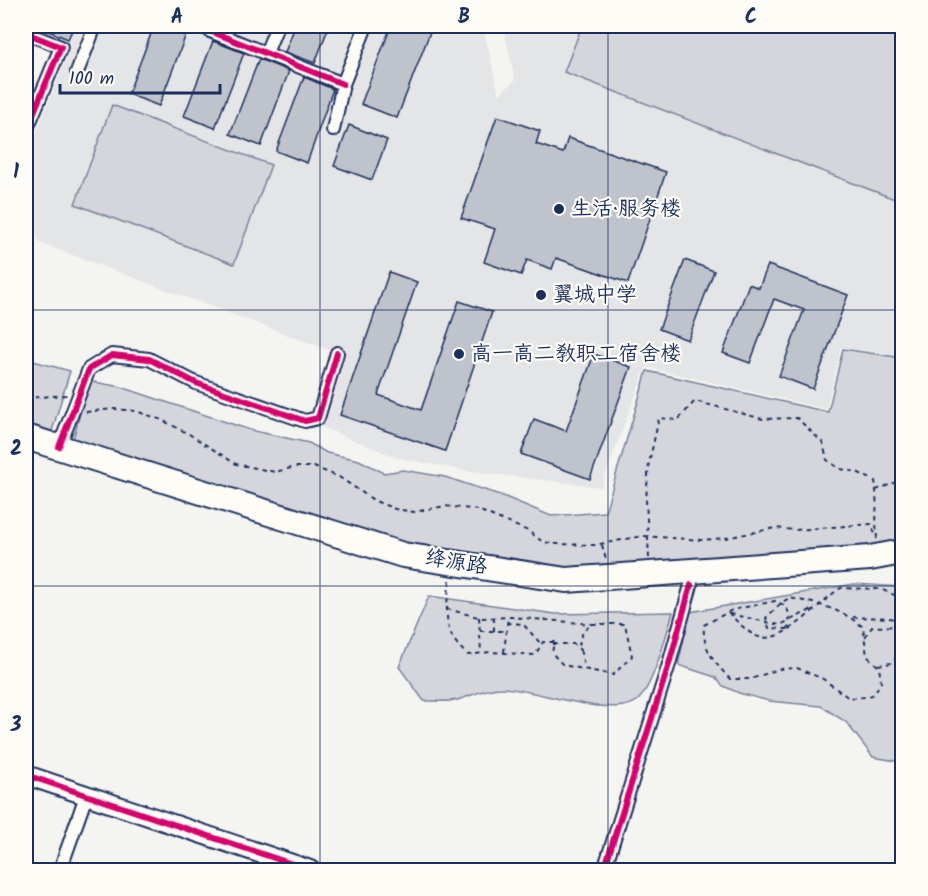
<svg xmlns="http://www.w3.org/2000/svg" width="928" height="896" viewBox="0 0 928 896" font-family="Kalam,'LXGW WenKai TC',sans-serif">
<style>
.built{fill:#e4e5e6}
.green{fill:#d4d6db;stroke:#78829c;stroke-width:1.5}
.building{fill:#bfc3cc;stroke:#1b2f5e;stroke-width:1.5}
.lines{fill:none;stroke-linecap:round;stroke-linejoin:round}
.street-casing{stroke:#1b2f5e;stroke-width:16}
.secondary-casing{stroke:#1b2f5e;stroke-width:22}
.highway-casing{stroke:#1b2f5e;stroke-width:28}
.path{stroke:#1b2f5e;stroke-width:2;stroke-dasharray:4.5 4.5;stroke-linecap:butt}
.street{stroke:#fdfcf7;stroke-width:12}
.secondary{stroke:#fdfcf7;stroke-width:18}
.highway{stroke:#fdfcf7;stroke-width:24}
.cycleway-casing{stroke:#fdfcf7;stroke-width:10}
.cycleway{stroke:#d6006c;stroke-width:6}
.grid{fill:none;stroke:#1b2f5e;stroke-width:1.5;stroke-opacity:0.55}
.poi-dot{fill:#1b2f5e;stroke:#fdfcf7;stroke-width:2}
.labels{text-anchor:middle;dominant-baseline:central;stroke-width:4.5;stroke-linejoin:round;paint-order:stroke}
.poi-label{font-size:21px;fill:#1b2f5e;stroke:#fdfcf7;text-anchor:start}
.street-label{font-size:21px;fill:#1b2f5e;stroke:#fdfcf7}
.neatline{fill:none;stroke:#1b2f5e;stroke-width:2}
.grid-label{font-size:20px;text-anchor:middle;font-weight:bold;fill:#1b2f5e}
</style>
<rect width="100%" height="100%" fill="#f4f4f1"/>
<filter id="ink" filterUnits="userSpaceOnUse"><feTurbulence type="fractalNoise" baseFrequency=".0167" numOctaves="2"/><feDisplacementMap in="SourceGraphic" scale="12" xChannelSelector="R" yChannelSelector="G"/><feConvolveMatrix kernelMatrix="1 2 1 2 8 2 1 2 1" color-interpolation-filters="sRGB"/></filter>
<g filter="url(#ink)">
<polygon class="built" points="26,26 483,26 499,95 515,80 503,26 902,26 902,357 841,347 826,409 646,367 601,487 467,471 398,458 319,426 342,355 40,243 26,214 26,158 71,46 26,29"/>
<g class="green">
<polygon points="582,26 902,26 902,186 897,200 564,72"/>
<polygon points="112,105 271,165 234,264 75,204"/>
<polygon points="843,349 902,358 902,541 863,552 598,574 401,549 73,439 89,381 121,387 250,430 309,443 327,453 359,460 384,473 403,470 445,477 503,496 551,516 605,512 647,371 828,412"/>
<polygon points="26,359 70,371 52,431 26,423"/>
<polygon points="854,584 902,587 902,762 873,757 846,722 821,706 769,701 739,693 723,686 715,677 678,665 690,612"/>
<path d="M429,596L555,614L673,612C666,635 655,680 640,698C618,723 531,687 501,688C484,688 472,696 457,700C447,702 435,701 424,701L399,667Z"/>
</g>
<g class="building">
<polygon points="36,26 74,26 68,39"/>
<polygon points="154,26 178,26 188,29 159,106 128,94"/>
<polygon points="295,26 329,26 315,63 285,52"/>
<polygon points="391,26 432,27 397,118 361,104"/>
<polygon points="213,41 244,53 215,128 184,116"/>
<polygon points="259,59 289,71 261,146 230,134"/>
<polygon points="304,77 333,89 307,163 276,151"/>
<polygon points="497,116 540,131 536,144 563,153 568,138 666,172 628,283 556,258 552,269 527,260 521,275 484,262 495,229 461,218"/>
<polygon points="349,125 387,140 372,180 334,166"/>
<polygon points="685,260 714,271 688,340 659,329"/>
<polygon points="768,265 848,295 813,389 779,376 804,310 774,299 750,363 723,353 749,284 759,288"/>
<polygon points="389,272 417,282 378,395 421,410 459,301 492,312 445,451 340,415"/>
<polygon points="594,354 631,367 590,479 521,454 534,419 566,431"/>
</g>
<g class="lines">
<g class="street-casing">
<g id="street">
<polyline points="210,31 343,84"/>
<polyline points="26,33 61,47 26,131"/>
<polyline points="266,53 277,26"/>
<polyline points="77,72 95,26"/>
<polyline points="333,130 343,84 366,26"/>
<polyline points="59,447 89,369 112,355 149,359 196,383 305,421 318,418 337,353"/>
<polyline points="60,870 86,796"/>
<polyline points="604,870 669,664 691,585"/>
</g>
</g>
<g class="secondary-casing">
<polyline id="secondary" points="26,775 310,870"/>
</g>
<g class="highway-casing">
<polyline id="highway" points="26,437 403,555 566,580 870,558 902,552"/>
</g>
<g class="path">
<polyline points="26,398 67,395"/>
<polyline points="86,412 114,409 136,411 162,420 189,434 236,464 275,472 295,467 314,467 339,477 375,501 395,509 414,512 445,506 478,510 528,531 543,542 557,544 595,545 643,536 702,540 726,538 775,528 795,530 871,524 877,539"/>
<polyline points="876,490 902,480"/>
<polyline points="602,545 606,560"/>
<path d="M649,558L646,500L649,463L659,418L678,420L695,401L763,419L797,418L823,443L827,460L840,469L857,472L875,481C878,500 875,518 877,537"/>
<path d="M450,580C446,610 441,633 468,655L490,652L535,655L543,642H554L552,653L563,665L613,675L632,656L625,624H592L583,631L579,645L585,669"/>
<polyline points="447,609 482,618 511,617 592,624"/>
<path d="M728,613C736,620 745,630 754,635C782,650 820,600 841,588L880,589L902,598"/>
<polyline points="730,614 780,625 815,608"/>
<polyline points="479,617 481,653"/>
<path d="M853,617C870,619 886,615 902,621"/>
<polyline points="507,623 523,624 541,644"/>
<path d="M788,629L769,628L766,618L781,603L789,598C816,603 842,609 863,627L867,656L879,667L881,682L874,694L867,697L849,698L823,679L797,668L779,669L751,679H730C714,662 702,648 704,625L732,610L775,601C790,605 791,616 788,629"/>
<polyline points="480,631 506,631"/>
<polyline points="494,631 494,617"/>
<polyline points="865,637 872,627 902,626"/>
<polyline points="553,644 574,644 581,651"/>
<polyline points="504,652 508,617"/>
<polyline points="878,665 892,663 902,650"/>
</g>
<use href="#street" class="street"/>
<use href="#secondary" class="secondary"/>
<use href="#highway" class="highway"/>
<g class="cycleway-casing">
<g id="cycleway">
<polyline points="210,31 343,84"/>
<polyline points="26,33 61,47 26,131"/>
<polyline points="59,447 89,369 112,355 149,359 196,383 305,421 318,418 337,353"/>
<polyline points="26,775 310,870"/>
<polyline points="604,870 669,664 691,585"/>
</g>
</g>
<use href="#cycleway" class="cycleway"/>
</g>
</g>
<path class="grid" d="M320,26V870M608,26V870M26,310H902M26,586H902"/>
<g class="poi-dot">
<circle cx="559" cy="209" r="6"/>
<circle cx="541" cy="295" r="6"/>
<circle cx="459" cy="354" r="6"/>
</g>
<g class="labels">
<g class="poi-label">
<text x="571" y="209">生活·服务楼</text>
<text x="553" y="295">翼城中学</text>
<text x="471" y="354">高一高二教职工宿舍楼</text>
</g>
<g class="street-label">
<text transform="translate(456 563) rotate(9)">绛源路</text>
</g>
</g>
<rect width="928" height="896" fill="none" stroke="#fdfcf7" stroke-width="66"/>
<path d="M60 84v9h160v-9" fill="none" stroke="#1b2f5e" stroke-width="3"/>
<text x="69" y="84" font-size="18" fill="#1b2f5e" stroke="#fdfcf7" stroke-width="4.5" paint-order="stroke">100 m</text>
<rect x="33" y="33" width="862" height="830" class="neatline"/>
<g class="grid-label">
<text x="177" y="23">A</text>
<text x="464" y="23">B</text>
<text x="751" y="23">C</text>
<text x="16" y="178">1</text>
<text x="16" y="455">2</text>
<text x="16" y="731">3</text>
</g>
</svg>
